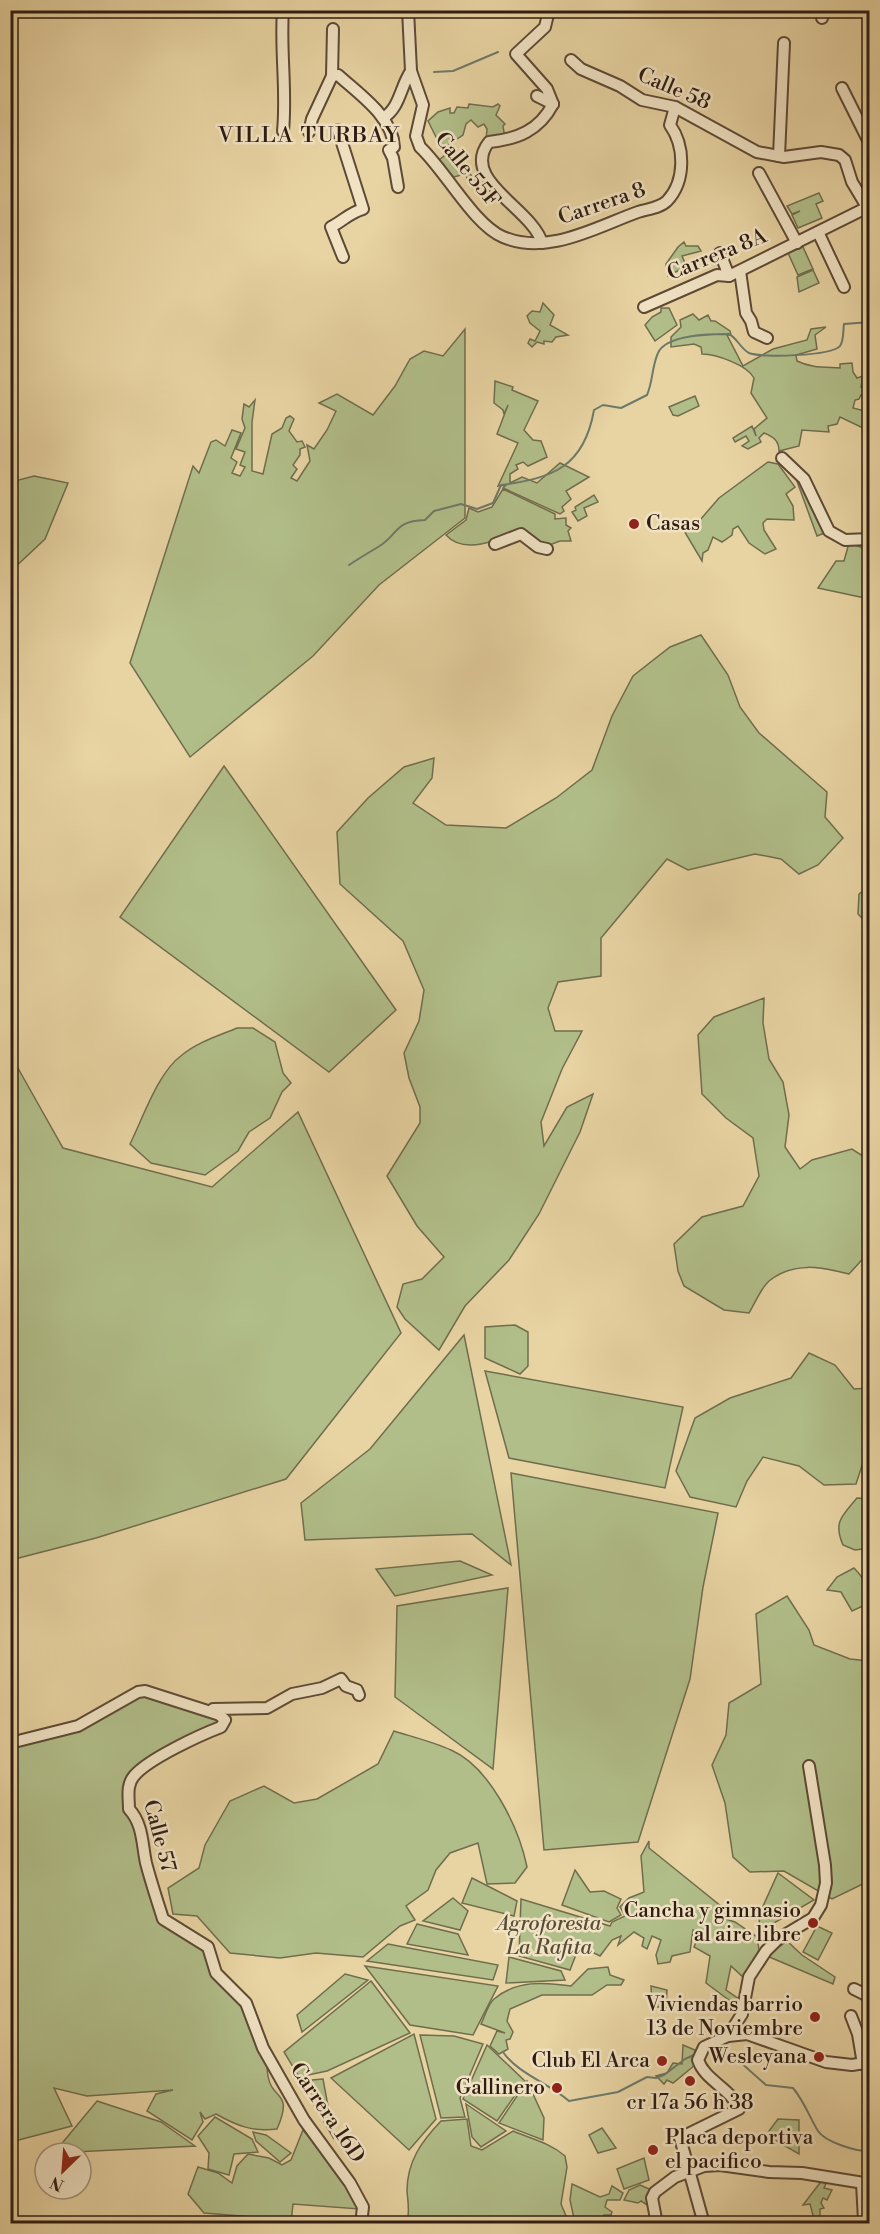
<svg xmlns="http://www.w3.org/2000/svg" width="880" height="2234" viewBox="0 0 880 2234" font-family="'Libre Bodoni',serif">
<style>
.green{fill:#b1be89;stroke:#706d4e;stroke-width:1.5}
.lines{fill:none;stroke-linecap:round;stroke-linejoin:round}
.stream{stroke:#6d7a6a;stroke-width:2}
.minor-casing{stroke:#5d4a36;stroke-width:14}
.minor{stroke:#f0e2c3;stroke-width:10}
.poi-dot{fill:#8f2418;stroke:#f0e2c3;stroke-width:2}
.labels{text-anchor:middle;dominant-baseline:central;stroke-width:5;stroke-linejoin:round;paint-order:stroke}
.street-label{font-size:21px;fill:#2f1c12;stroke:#f0e2c3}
.poi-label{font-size:21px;fill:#2f1c12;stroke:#f0e2c3;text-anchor:end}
.park-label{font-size:21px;font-style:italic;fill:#564d36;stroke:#f0e2c3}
.neighbourhood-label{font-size:22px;letter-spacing:1.5px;fill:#2f1c12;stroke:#f0e2c3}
</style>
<rect width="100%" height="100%" fill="#e8d3a2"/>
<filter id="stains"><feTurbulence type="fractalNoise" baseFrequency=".00333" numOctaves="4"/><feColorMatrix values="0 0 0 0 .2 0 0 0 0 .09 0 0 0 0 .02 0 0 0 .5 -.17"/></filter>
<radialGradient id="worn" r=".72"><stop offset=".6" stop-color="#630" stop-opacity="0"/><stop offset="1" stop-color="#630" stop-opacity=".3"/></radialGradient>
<g class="green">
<path d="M 469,104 L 493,107 L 498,104 L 500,106 L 496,115 L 505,124 L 503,126 L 505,138 L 486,140 L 487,129 L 484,124 L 478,127 L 471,120 L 466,124 L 463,135 L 448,145 L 450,150 L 459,154 L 458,156 L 464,156 L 464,165 L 475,181 L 470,184 L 465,174 L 454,177 L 442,167 L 444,165 L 439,160 L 445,155 L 428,121 L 438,112 L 450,108 L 450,113 L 454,113 L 457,107 L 468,108 Z"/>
<path d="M 819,193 L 823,201 L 816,204 L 822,218 L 798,228 L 792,215 L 800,211 L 792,214 L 787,206 Z"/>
<path d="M 684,242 L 686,246 L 698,246 L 701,251 L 682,256 L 685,263 L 683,268 L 668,276 L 666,264 L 678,247 Z"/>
<path d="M 803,247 L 813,269 L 798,275 L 788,253 Z"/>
<path d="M 813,270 L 819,283 L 799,292 L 797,277 Z"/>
<path d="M 543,303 L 554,315 L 550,325 L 568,335 L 556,337 L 552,342 L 544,341 L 544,344 L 537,342 L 532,347 L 528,343 L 530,339 L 535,341 L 540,331 L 530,323 L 527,316 L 532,311 L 540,312 Z"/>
<path d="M 661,308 L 669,308 L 677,325 L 655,341 L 645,325 L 652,317 L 661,312 Z"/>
<path d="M 693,314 L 699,320 L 708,315 L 711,321 L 715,321 L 730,331 L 731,335 L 727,335 L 743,366 L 773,349 L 807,340 L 811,329 L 826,327 L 815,335 L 817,349 L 796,355 L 797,361 C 811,368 824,367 840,368 L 840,364 L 852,363 L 853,372 L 857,378 L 863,376 L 861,387 L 870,390 L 869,398 L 861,395 L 859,399 L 855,400 L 853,408 L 869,412 L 869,428 L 861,427 L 840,417 L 837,424 L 828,426 L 829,432 L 802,430 L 799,446 L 779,451 C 779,441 774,437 764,433 L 759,438 L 761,442 L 748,449 L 742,446 L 749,441 L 746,436 L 735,442 L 733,438 L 752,426 L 756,436 L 754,429 L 767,418 L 751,393 L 754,378 C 747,365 716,354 702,354 L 701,347 L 694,344 L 671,347 L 671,337 L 681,327 L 680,320 Z"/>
<path d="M 465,329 L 465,518 L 379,585 L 313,656 L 190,757 L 130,663 L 193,466 L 199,473 L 211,442 L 216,440 L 225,446 L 232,430 L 241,433 L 231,458 L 237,462 L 232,473 L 240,476 L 245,467 L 240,465 L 245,452 L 236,449 L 245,428 L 242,419 L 244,404 L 249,407 L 255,400 L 252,422 L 252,471 L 263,474 L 272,434 L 282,428 L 286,418 L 290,416 L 294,419 L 289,431 L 297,442 L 302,441 L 305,447 L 300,449 L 300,455 L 293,465 L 297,469 L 291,478 L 297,481 L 310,461 L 307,445 L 314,449 L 327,430 L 336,411 L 319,403 L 337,394 L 373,415 L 395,386 L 410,359 L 424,351 L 443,356 Z"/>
<path d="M 495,381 L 513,387 L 512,390 L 538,401 L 524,430 L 533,440 L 541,441 L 547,457 L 528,466 L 523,462 L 516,465 L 518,469 L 510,474 L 510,483 L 522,477 L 537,483 L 560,463 L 589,477 L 566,491 L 571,499 L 562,507 L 564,511 L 560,514 L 503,488 L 506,485 L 498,486 L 518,443 L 497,434 L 508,405 L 504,414 L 503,410 L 494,403 Z"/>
<path d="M 695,396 L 699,406 L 678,416 L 673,415 L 669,407 Z"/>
<path d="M 768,462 L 778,464 L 795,487 L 786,494 L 793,506 L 794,520 L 767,519 L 763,523 L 764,530 L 776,549 L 765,554 L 749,543 L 738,526 L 733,529 L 732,535 L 722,542 L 713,537 L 708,550 L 703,553 L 702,561 L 683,529 L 700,520 L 719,498 Z"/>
<path d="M 794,473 L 811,496 L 827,532 L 817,536 Z"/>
<path d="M 34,476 L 68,483 L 45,539 L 11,571 L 11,482 Z"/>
<path d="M 503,489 L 555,514 L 555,519 L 566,518 L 566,525 L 571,528 L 568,531 L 571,541 L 560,541 L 547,546 L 521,529 C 500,539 465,556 446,535 L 466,520 L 469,508 L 478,512 L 492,507 Z"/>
<path d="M 594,495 L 598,502 L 584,508 L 587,516 L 578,521 L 572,512 L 576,510 L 575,507 Z"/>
<path d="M 849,543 L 869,550 L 869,596 L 860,597 L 818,588 L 836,561 L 844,561 Z"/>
<path d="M 701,635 L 728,675 L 740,707 L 759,733 L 827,792 L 825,817 L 843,838 L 818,865 L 799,874 L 781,859 L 755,854 L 688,870 L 667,859 L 601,938 L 601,976 L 558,982 L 548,1008 L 555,1031 L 582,1031 L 562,1069 L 541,1122 L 544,1146 L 567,1107 L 593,1094 L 580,1132 L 539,1214 L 509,1260 L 465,1306 L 439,1350 L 405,1319 L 397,1307 L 403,1284 L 422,1279 L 444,1257 L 417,1226 L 387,1176 L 420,1123 L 420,1107 L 409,1078 L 404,1053 L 419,1021 L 424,990 L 403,941 L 340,884 L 337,832 L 368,798 L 404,767 L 434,758 L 432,778 L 413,803 L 446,825 L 506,828 L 556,798 L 592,770 L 612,716 L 633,676 L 670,647 Z"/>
<path d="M 224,766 L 396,1010 L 329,1072 L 120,917 Z"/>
<path d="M 869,886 L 870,925 L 869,925 L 858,914 L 859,894 Z"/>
<path d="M 764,998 L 763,1023 L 769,1059 L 783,1082 L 789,1115 L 785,1147 L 800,1169 L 812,1160 L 852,1149 L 869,1160 L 870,1251 L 849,1274 C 821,1267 794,1261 769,1281 C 761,1288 755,1303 749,1313 L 724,1310 L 684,1286 L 678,1271 L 674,1244 L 702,1217 L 743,1206 L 759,1176 L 753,1138 L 726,1118 L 702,1094 L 698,1035 L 714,1017 Z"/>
<path d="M 237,1028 L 253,1028 L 275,1042 L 283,1073 L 291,1083 L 282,1092 L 270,1118 L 249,1132 L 238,1151 L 205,1175 L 151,1163 L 130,1144 C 143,1118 158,1072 182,1055 C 198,1042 218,1036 237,1028 Z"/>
<path d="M 10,1054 L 63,1148 L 212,1187 L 298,1112 L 401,1333 L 286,1479 L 96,1538 L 11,1560 Z"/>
<path d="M 515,1325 L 528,1332 L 528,1366 L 520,1374 L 485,1358 L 485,1327 Z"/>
<path d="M 464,1335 L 511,1565 L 472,1534 L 305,1540 L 301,1503 L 370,1449 Z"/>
<path d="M 809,1353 L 835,1365 L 854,1389 L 869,1388 L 869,1444 L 856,1484 L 824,1485 L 799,1466 L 763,1457 L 747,1481 L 736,1507 L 690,1497 L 676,1471 L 695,1418 L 730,1398 L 791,1378 Z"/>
<path d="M 485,1371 L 683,1407 L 665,1488 L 509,1458 Z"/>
<path d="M 511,1473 L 718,1513 L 703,1587 L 690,1679 L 638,1842 L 544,1850 Z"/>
<path d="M 857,1498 L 869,1499 L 870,1548 L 855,1550 L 843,1545 C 833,1522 842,1516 857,1498 Z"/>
<path d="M 460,1561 L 492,1575 L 395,1596 L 376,1569 Z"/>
<path d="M 854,1568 C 865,1579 869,1589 867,1604 L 852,1611 L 841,1592 L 827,1590 L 837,1577 Z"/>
<path d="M 508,1588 L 493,1769 L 395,1697 L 397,1606 Z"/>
<path d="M 787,1596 L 809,1630 L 814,1645 L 850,1659 L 869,1661 L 869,1881 L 832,1899 L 784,1871 L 750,1872 L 733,1857 L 725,1803 L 712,1765 L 726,1735 L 729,1703 L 761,1684 L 756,1614 Z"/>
<path d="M 138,1692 L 225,1720 L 150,1764 L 128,1791 L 163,1918 L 208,1947 L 216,1973 L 246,2003 L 259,2040 L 269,2047 C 268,2056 266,2067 268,2076 C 272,2101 294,2090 277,2129 C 253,2132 237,2126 216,2114 L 205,2119 L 200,2112 L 203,2122 L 192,2140 L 147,2111 L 156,2094 L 173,2090 L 87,2096 L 54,2088 L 72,2126 L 11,2142 L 11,1743 L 78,1726 Z"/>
<path d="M 394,1731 C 413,1737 433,1742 451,1750 C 490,1767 519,1828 527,1867 L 515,1883 L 487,1884 L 478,1843 L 450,1853 L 436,1870 L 428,1890 L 406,1906 L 415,1920 L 400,1926 L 363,1957 L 316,1953 L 280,1958 L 230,1953 L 197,1916 L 173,1914 L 168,1888 L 199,1868 L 205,1845 L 230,1801 L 264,1786 L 294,1803 L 317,1799 L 378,1764 Z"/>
<path d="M 649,1841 L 649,1848 L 727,1911 L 719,1917 L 735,1922 L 757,1937 L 759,1950 L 744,1978 L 731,1966 L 726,1990 L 739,1999 L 741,2009 L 706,1983 L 710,1956 L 694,1947 L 700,1933 L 693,1930 L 690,1952 L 672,1956 L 670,1962 L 658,1964 L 656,1955 L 661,1940 L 652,1936 L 647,1949 L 642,1946 L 644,1938 L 634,1932 L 618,1945 L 621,1936 L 612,1940 L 600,1956 L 590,1951 L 577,1952 L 570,1970 L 519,1956 L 521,1899 L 610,1926 L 612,1922 L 625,1916 L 620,1907 L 629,1898 L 644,1892 L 641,1856 Z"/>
<path d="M 575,1870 L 590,1892 L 604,1891 L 621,1899 L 617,1908 L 621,1915 L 609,1922 L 562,1905 Z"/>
<path d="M 778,1873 L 814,1900 L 760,1931 L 759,1915 Z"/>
<path d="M 472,1878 L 517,1901 L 514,1916 L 462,1903 Z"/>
<path d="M 453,1898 L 468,1911 L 460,1930 L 423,1921 Z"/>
<path d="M 417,1924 L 458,1934 L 468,1955 L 407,1944 Z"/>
<path d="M 817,1926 L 832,1933 L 818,1960 L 803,1952 Z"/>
<path d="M 787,1941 L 802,1955 L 835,1977 L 833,1984 L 767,1956 Z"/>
<path d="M 388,1944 L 498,1965 L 493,1980 L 367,1961 Z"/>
<path d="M 509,1957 L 561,1971 L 565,1980 L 506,1983 Z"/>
<path d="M 365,1966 L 498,1986 L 473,2035 L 410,2025 Z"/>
<path d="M 608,1967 L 610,1975 L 624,1980 L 621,1985 L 607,1985 L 592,1995 L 542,1995 L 510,2009 L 507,2021 L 513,2032 L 510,2039 L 506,2040 L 508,2049 L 499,2054 L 490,2046 L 497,2031 L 505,2033 L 481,2024 C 485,2016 488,2004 494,1999 C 516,1980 545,1982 571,1986 L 588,1969 Z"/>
<path d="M 345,1974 L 368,1980 L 302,2032 L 297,2015 Z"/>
<path d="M 371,1981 L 410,2033 L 327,2071 L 299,2077 L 284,2052 Z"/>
<path d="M 651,1986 L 667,1990 L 666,2008 L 652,2006 Z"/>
<path d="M 414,2034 L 436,2119 L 409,2150 L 331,2078 Z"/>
<path d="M 420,2035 L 454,2036 L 483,2044 L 460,2098 L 465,2117 L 441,2118 Z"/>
<path d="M 487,2045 L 525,2081 L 497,2121 L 463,2099 Z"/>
<path d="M 683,2045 L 695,2050 L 695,2065 L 673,2083 L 667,2080 L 664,2084 L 656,2076 L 667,2073 L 673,2063 L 682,2064 Z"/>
<path d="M 323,2079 L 334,2139 L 300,2081 Z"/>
<path d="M 527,2081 L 544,2118 L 543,2140 L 499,2123 Z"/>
<path d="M 97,2101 L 161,2122 L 195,2146 L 54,2153 Z"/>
<path d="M 466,2104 L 506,2131 L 481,2147 L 472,2137 Z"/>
<path d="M 215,2117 L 252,2139 L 258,2152 L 234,2154 L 229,2175 L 208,2169 L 209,2153 L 198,2136 Z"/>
<path d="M 467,2119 L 471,2146 L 482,2150 L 513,2131 C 532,2139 550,2143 565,2156 L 567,2167 L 561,2204 L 569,2223 L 407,2223 C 410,2212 408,2203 407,2191 C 407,2161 422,2141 441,2121 Z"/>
<path d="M 778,2119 L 799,2120 L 799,2154 L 766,2135 Z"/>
<path d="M 602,2128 L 616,2148 L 598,2153 L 589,2135 Z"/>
<path d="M 303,2130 L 340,2172 L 359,2209 L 293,2204 L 291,2223 L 266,2223 L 266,2218 L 204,2213 L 188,2194 L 198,2167 L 218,2173 L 232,2183 L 237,2166 L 248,2154 L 269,2158 L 282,2165 L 291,2160 Z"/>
<path d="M 253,2132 L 266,2135 L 291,2153 L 280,2162 L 256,2141 Z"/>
<path d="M 644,2158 L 649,2180 L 624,2189 L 617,2169 Z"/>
<path d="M 823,2179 L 827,2181 L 824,2188 L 832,2190 L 827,2200 L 823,2198 L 821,2203 L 824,2208 L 820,2209 L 820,2217 L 814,2219 L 810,2204 L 803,2205 Z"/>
<path d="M 572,2184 L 600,2197 L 609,2194 L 612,2186 L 623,2193 L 620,2200 L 607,2200 L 605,2207 L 612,2212 L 611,2215 L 604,2215 L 602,2223 L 575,2223 L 570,2200 Z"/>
<path d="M 640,2185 L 654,2191 L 652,2208 L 641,2201 L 638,2203 L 624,2200 L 629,2190 Z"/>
</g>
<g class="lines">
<g class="stream">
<path d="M 434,72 L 453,71 L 498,52"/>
<path d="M 349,565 C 358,559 368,553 378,547 C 399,535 393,521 425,520 L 434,511 L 461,504 L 477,509 L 493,503 L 501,485 C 553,478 584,467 594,410 L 603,405 L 621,408 L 647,395 C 653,381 652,366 658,353 C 666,334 712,334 729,334 C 737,338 741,349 749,353 C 760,358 832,356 840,346 C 844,341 843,330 844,324 L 870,322"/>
<path d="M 503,2052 C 517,2073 550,2084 569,2101 L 618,2092 L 647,2077 L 656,2078 L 664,2075 L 685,2059 L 694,2055"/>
<path d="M 739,2061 L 766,2085 L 793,2088 C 804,2101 810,2118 818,2131 C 825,2142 857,2152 870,2151"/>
</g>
<g class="minor-casing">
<g id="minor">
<path d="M 408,10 L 411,71 L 423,105 L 416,136 L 420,147 C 445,170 474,225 503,237 C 548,256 596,227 638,212 C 647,209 660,208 667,201 C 686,181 685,146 670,125 L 675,107"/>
<path d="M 549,10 L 545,27 L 516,54 L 547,89 L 553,104"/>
<path d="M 822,18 L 825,10"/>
<path d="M 571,60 L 581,69 L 620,86 L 642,100 L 675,107 L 757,152 L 784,157 L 821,152 L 839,155 L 845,160 L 852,182 L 867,207"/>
<path d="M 332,76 L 338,75 C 359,94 393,117 394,147 L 389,150 L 393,158 L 398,187"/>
<path d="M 842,88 L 870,144"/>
<path d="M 537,96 L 553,104"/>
<path d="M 383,118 C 400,108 400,87 411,71"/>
<path d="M 338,130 L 363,209 C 349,213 343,221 331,227 L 343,257"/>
<path d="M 283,131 C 287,90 280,51 283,10"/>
<path d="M 309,132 L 312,119 L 332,76 L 333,29"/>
<path d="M 779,156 L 784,43"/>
<path d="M 759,173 L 797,243"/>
<path d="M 818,232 L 844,287"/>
<path d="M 542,243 C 533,209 459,180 489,142 C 517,139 539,131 553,104"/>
<path d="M 720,253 L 729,276"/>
<path d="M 740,271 L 746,313 L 751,321 L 754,332 L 767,338"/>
<path d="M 644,307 L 717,275 L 729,276 L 870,206"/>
<path d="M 782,458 L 804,479 L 829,531 L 845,540 L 870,539"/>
<path d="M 495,544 L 521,534 L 538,547 L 547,549"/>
<path d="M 359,1695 L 357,1690 L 346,1686 L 341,1679 L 322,1688 L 292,1694 L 267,1708 L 213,1709 L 225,1720 L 221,1727 C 200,1735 148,1759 134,1776 C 126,1785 129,1798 129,1809 C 143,1824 142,1844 146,1863 C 151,1882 157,1900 163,1919 L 208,1947 L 216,1973 L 246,2003 L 263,2048 L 304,2120 L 350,2183 L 363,2207 L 361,2224"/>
<path d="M 10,1743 L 78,1726 L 138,1692 L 145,1691 L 220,1715"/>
<path d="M 854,1989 L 870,1997"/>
<path d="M 851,2016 L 858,2034 L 863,2064"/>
<path d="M 728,2036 L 742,2014 L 749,1977 L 766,1951 L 778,1939 L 813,1918 L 821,1905 L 826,1883 L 825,1865 L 809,1766"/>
<path d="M 862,2183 L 864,2221 L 870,2220"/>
<path d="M 657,2224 L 652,2198 L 655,2192 L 675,2177 L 704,2166 L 720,2165 L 769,2172 L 802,2173 L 870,2184"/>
<path d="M 704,2224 L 680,2138 L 739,2109 C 731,2088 705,2081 698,2060 L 704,2047 L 728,2036 L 747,2034 L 826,2062 L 852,2065 L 870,2062"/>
</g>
</g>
<use href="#minor" class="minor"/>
</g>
<g class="poi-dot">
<circle cx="634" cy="524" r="6"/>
<circle cx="813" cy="1923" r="6"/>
<circle cx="815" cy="2017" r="6"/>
<circle cx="819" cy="2057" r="6"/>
<circle cx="662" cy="2061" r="6"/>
<circle cx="690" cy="2081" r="6"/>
<circle cx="557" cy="2088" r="6"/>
<circle cx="653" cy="2150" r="6"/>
</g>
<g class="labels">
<g class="street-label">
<text transform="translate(674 89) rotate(23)">Calle 58</text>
<text transform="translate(467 170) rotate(51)">Calle 55F</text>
<text transform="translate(602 204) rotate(-19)">Carrera 8</text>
<text transform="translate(717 255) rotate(-22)">Carrera 8A</text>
<text transform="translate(159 1836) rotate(75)">Calle 57</text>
<text transform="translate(327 2113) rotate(56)">Carrera 16D</text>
</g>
<g class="poi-label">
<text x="646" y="524" text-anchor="start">Casas</text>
<text x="801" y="1911">Cancha y gimnasio<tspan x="801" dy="24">al aire libre</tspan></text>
<text x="803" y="2005">Viviendas barrio<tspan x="803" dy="24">13 de Noviembre</tspan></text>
<text x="807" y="2057">Wesleyana</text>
<text x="650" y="2061">Club El Arca</text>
<text x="545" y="2088">Gallinero</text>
<text x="690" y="2103" text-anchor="middle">cr 17a 56 h 38</text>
<text x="665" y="2138" text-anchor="start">Placa deportiva<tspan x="665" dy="24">el pacifico</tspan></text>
</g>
<g class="park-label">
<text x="549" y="1924">Agroforesta<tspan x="549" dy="24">La Rafita</tspan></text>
</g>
<g class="neighbourhood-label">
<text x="309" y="135">VILLA TURBAY</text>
</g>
</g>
<rect width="880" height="2234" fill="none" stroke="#e8d3a2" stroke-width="36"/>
<rect x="12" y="12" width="856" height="2210" fill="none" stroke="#2f1c12" stroke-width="3"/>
<rect x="18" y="18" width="844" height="2198" fill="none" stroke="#2f1c12" stroke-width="1.5"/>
<g transform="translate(63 2171) rotate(205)"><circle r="28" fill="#f0e2c3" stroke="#a3937c" stroke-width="1.5"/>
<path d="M0-4.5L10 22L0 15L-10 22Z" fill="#8f2418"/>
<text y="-9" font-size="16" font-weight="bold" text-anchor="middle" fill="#2f1c12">N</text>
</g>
<rect width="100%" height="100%" filter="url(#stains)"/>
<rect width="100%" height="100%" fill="url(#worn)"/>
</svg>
